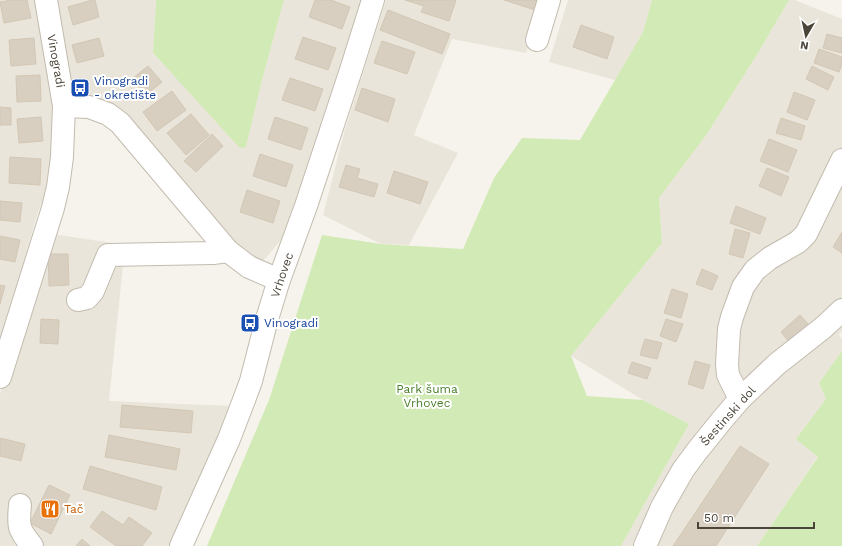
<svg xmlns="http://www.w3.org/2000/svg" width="842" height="546" viewBox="0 0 842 546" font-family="'Work Sans',sans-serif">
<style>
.residential{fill:#eae5da}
.green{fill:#d2eab5}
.building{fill:#d8cfc1;stroke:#d3c7b4}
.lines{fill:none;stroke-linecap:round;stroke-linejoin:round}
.minor-casing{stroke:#c2bbae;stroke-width:24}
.minor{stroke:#fff;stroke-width:22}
.labels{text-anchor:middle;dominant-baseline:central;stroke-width:4;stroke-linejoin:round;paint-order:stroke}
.street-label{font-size:12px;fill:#4b4439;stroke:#fff}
.transit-label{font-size:12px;fill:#164399;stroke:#fff;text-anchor:start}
.park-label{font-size:12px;fill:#4a7f2a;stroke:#fff}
.food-label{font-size:12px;fill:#c56008;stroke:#fff;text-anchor:start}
</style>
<rect width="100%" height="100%" fill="#f6f3ec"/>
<g class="residential">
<path d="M 0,0 L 156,0 L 153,54 L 246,147 L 262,80 L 284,0 L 363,0 L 293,218 L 283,238 L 263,261 L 230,245 L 178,186 L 108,101 L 76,100 L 45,193 L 36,218 L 0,348 Z"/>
<path d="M 386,0 L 543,0 L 526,53 L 452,39 L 414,135 L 458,153 L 409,245 L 381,244 L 323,215 L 344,133 Z"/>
<path d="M 568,0 L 652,0 L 643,32 L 615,80 L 549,62 Z"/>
<path d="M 789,0 L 795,0 L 842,19 L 842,331 L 839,335 L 842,339 L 842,351 L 819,383 L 826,399 L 796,439 L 818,456 L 757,546 L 621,546 L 689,424 L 643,400 L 571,356 L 662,243 L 659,198 L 707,134 L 758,53 Z"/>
<path d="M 53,234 L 125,245 L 109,401 L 233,406 L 171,546 L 0,546 L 0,394 L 39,277 Z"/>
</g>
<g class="green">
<path d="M 156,0 L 284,0 L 262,80 L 246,147 L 240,148 L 153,53 Z"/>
<path d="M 652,0 L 789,0 L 758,53 L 707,134 L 659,198 L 662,243 L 571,356 L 587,396 L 643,400 L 689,424 L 621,546 L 207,546 L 269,400 L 322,235 L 381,244 L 463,249 L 494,178 L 522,138 L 580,140 L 643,32 Z"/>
<path d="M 842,351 L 842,546 L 757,546 L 818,457 L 796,439 L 826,399 L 819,383 Z"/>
</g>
<g class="building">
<path d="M 12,0 L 27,0 L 31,18 L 4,23 L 0,2 Z"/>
<path d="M 92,0 L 95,0 L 99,17 L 73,25 L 68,7 Z"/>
<path d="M 315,0 L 331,0 L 350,7 L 342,29 L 309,17 Z"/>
<path d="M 405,0 L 456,0 L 449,21 L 421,12 L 424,6 Z"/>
<path d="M 504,0 L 538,0 L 535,10 Z"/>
<path d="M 388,10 L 450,34 L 442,54 L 380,30 Z"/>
<path d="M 581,25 L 614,37 L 607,59 L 573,47 Z"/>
<path d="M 827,34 L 842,38 L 842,53 L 823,48 Z"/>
<path d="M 303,37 L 336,48 L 328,70 L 295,59 Z"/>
<path d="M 34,38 L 36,64 L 11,66 L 9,40 Z"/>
<path d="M 99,38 L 104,56 L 77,63 L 72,45 Z"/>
<path d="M 382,41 L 415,52 L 407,74 L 374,63 Z"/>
<path d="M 819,49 L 842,57 L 842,64 L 839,72 L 814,63 Z"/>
<path d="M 148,66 L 162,82 L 146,95 L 132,79 Z"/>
<path d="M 812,66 L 834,77 L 828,90 L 806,79 Z"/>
<path d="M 40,75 L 41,101 L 17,102 L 16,76 Z"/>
<path d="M 290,78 L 323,89 L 315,111 L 282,100 Z"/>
<path d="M 362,88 L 395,99 L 388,122 L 355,110 Z"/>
<path d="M 172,91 L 186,110 L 157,131 L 143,112 Z"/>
<path d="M 794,92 L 815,100 L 807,120 L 787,112 Z"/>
<path d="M 0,107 L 11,108 L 11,125 L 0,125 Z"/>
<path d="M 191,114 L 209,135 L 186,155 L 167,133 Z"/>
<path d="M 41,117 L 43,141 L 19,143 L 17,119 Z"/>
<path d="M 275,117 L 308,128 L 301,150 L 268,139 Z"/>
<path d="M 781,118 L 805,126 L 801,140 L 776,133 Z"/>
<path d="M 212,134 L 223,146 L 196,172 L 184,161 Z"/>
<path d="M 769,139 L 797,150 L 788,172 L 760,161 Z"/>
<path d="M 260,154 L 293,165 L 286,187 L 253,176 Z"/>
<path d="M 10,157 L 41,159 L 40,185 L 9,183 Z"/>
<path d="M 346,165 L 360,169 L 357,178 L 378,184 L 374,197 L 339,187 Z"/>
<path d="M 767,168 L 789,177 L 781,196 L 759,186 Z"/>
<path d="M 394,171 L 428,182 L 420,204 L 387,193 Z"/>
<path d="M 247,190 L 280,201 L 273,223 L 240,212 Z"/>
<path d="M 0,201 L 22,203 L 20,222 L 0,220 Z"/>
<path d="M 736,206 L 766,218 L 760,234 L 730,223 Z"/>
<path d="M 735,229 L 750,233 L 743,258 L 729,254 Z"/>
<path d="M 842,232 L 842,253 L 833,247 Z"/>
<path d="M 0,236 L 20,240 L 15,262 L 0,259 Z"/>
<path d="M 48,254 L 68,254 L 69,285 L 49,286 Z"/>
<path d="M 702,269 L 718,276 L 712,290 L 696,284 Z"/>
<path d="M 0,285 L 5,286 L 0,304 Z"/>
<path d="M 672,289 L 688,294 L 681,318 L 664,313 Z"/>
<path d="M 800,315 L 810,326 L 790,343 L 781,332 Z"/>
<path d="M 41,319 L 59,320 L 58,344 L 40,343 Z"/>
<path d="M 666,319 L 683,324 L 676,342 L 660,336 Z"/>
<path d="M 645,339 L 662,343 L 657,359 L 640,355 Z"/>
<path d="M 695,361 L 710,365 L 703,389 L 688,384 Z"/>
<path d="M 632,362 L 651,368 L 647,379 L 628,373 Z"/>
<path d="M 122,405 L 193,411 L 191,433 L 120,427 Z"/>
<path d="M 109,435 L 180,449 L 176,470 L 105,457 Z"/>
<path d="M 0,438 L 25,444 L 21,461 L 0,456 Z"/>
<path d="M 740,446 L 769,464 L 716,546 L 673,546 Z"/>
<path d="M 90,466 L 162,487 L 156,510 L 83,489 Z"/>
<path d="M 49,485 L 70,495 L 51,534 L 30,523 Z"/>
<path d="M 102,511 L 123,525 L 129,517 L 152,533 L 142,546 L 116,546 L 90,527 Z"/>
<path d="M 82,539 L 90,546 L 76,546 Z"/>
</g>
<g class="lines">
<g class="minor-casing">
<g id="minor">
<path d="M 537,40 L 549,0"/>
<path d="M 64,106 L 89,107 L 108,114 L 120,123 L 228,251 L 249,267 L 279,280"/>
<path d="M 78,300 L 87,298 L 93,291 L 108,255 L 213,253 L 228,251"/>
<path d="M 0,377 L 53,208 L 58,187 L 62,157 L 64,106 L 46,0"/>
<path d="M 740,399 L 728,375 L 727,364 L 729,329 L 732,317 L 743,287 L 755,270 L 770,258 L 798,242 L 806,234 L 842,160"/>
<path d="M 20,505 C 18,526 18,529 32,546"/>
<path d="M 181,546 L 229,439 L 244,400 L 251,381 L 267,319 L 279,280 L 306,206 L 351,70 L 373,0"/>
<path d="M 645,546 L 662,507 L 683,470 L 697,451 L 722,420 L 740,399 L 777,364 L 824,327 L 842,310"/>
</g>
</g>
<use href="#minor" class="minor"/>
</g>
<defs>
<g id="bus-square" transform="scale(1)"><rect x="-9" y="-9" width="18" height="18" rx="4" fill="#1a4fb4" stroke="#fff"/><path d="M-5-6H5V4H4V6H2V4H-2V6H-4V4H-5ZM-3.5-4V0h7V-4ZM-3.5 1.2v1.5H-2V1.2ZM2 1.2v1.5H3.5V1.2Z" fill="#fff"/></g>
<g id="restaurant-square" transform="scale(1)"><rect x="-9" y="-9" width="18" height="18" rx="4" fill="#e8710a" stroke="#fff"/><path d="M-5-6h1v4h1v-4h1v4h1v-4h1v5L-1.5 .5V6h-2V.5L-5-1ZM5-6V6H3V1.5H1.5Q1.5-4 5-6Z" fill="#fff"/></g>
</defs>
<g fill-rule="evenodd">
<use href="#bus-square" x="80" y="88"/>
<use href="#bus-square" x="250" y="323"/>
<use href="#restaurant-square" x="50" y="509"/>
</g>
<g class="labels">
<g class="street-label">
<text transform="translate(56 61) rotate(80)">Vinogradi</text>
<text transform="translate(282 275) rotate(-71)">Vrhovec</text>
<text transform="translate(728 416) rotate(-48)">Šestinski dol</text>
</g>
<g class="transit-label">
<text x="94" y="81">Vinogradi<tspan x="94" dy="14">- okretište</tspan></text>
<text x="264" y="323">Vinogradi</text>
</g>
<g class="park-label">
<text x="427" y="389">Park šuma<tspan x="427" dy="14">Vrhovec</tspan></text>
</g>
<g class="food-label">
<text x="64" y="509">Tač</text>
</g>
</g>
<g transform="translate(806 36) rotate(189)" stroke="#ffffff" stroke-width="3" paint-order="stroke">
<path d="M0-3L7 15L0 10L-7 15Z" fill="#4b4439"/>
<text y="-6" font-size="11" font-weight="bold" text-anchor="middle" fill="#4b4439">N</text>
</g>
<path d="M698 522v6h116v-6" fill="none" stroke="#4b4439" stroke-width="2"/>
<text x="704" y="522" font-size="12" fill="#4b4439" stroke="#ffffff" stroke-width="3" paint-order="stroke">50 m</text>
</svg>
